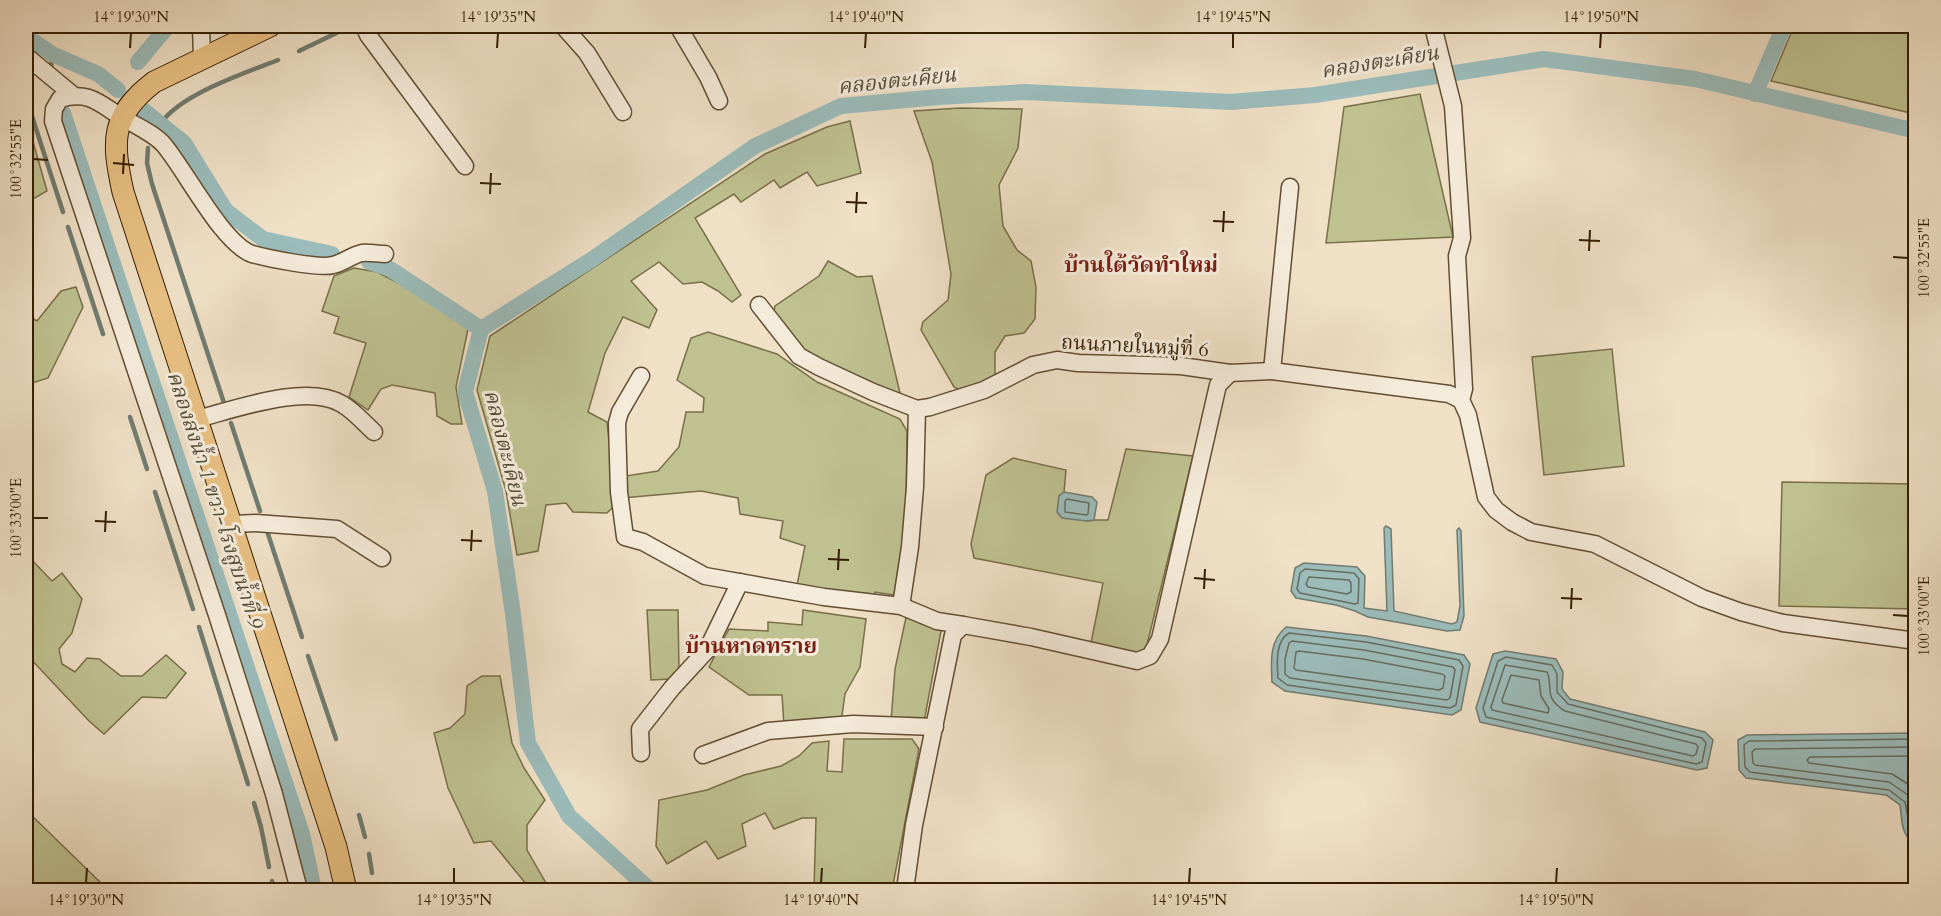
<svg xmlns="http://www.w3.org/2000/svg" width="1941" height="916" viewBox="0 0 1941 916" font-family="Cardo,'Noto Serif Thai',serif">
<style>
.green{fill:#bfc191;stroke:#796f48;stroke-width:1.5}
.water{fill:#9bbcbb;stroke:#717c70;stroke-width:1.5}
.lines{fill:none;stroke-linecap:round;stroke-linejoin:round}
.shore{stroke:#676c5e;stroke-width:1.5}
.stream{stroke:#717c70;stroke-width:4.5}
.canal{stroke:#9bbcbb;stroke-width:16}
.minor-casing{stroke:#624e32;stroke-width:19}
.major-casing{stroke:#331d00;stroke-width:23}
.minor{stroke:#f5ebda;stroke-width:16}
.major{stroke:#e8c083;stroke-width:21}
.ticks{fill:none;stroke:#331d00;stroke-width:2}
.labels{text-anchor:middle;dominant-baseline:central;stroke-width:6;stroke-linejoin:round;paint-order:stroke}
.street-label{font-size:20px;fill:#331d00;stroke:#f5ebda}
.water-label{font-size:21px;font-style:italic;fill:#524d38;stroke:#f5ebda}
.quarter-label{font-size:22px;font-weight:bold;fill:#7a1f14;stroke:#f5ebda}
.neatline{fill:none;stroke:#331d00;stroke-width:2}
.ticks-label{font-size:15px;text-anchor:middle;fill:#331d00}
</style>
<rect width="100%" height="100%" fill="#efe0c6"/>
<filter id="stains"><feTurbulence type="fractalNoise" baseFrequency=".00333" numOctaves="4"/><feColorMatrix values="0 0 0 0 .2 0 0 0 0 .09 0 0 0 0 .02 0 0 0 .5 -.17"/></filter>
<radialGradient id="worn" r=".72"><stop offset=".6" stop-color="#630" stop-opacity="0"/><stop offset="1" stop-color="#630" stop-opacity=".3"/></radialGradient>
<g class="green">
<path d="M 1794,26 L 1915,26 L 1915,114 L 1771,81 Z"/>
<path d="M 1420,94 L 1453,237 L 1326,243 L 1344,107 Z"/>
<path d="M 960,108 L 1022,109 L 1018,148 L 999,185 L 1003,226 L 1017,250 L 1031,261 L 1036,287 L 1035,319 L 1024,333 L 1005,336 L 995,352 L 995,375 L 982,387 L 965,393 L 954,387 L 921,330 L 923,322 L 948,300 L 951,274 L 932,162 L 914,111 Z"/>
<path d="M 26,117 L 47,191 L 26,203 Z"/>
<path d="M 850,121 L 861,173 L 817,186 L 807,172 L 780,188 L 774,180 L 741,202 L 734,194 L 695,218 L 741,295 L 732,302 L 718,291 L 702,282 L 683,284 L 659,262 L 631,281 L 657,310 L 649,328 L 623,317 L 605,353 L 588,412 L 607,422 L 613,478 L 658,471 L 679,447 L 686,412 L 703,412 L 704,398 L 677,380 L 691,338 L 708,332 L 777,354 L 817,382 L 900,419 L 907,431 L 906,521 L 894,595 L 875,592 L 873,605 L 796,590 L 805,546 L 780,538 L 783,521 L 740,514 L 738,498 L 701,491 L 622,498 L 607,513 L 573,512 L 566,503 L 546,505 L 538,551 L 517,555 L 506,491 L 477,390 L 490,336 L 765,154 L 827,127 Z"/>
<path d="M 828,261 L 857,277 L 872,276 L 901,397 L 799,349 L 773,315 L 775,306 L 819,276 Z"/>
<path d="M 354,268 L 377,272 L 406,287 L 468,329 L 456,387 L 462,424 L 451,424 L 437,416 L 435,393 L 392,385 L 381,389 L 368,410 L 349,397 L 366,343 L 334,333 L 339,317 L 322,311 L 334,276 Z"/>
<path d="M 76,287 L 83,307 L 48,378 L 26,385 L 26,314 L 37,321 L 61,291 Z"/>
<path d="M 1612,349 L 1624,466 L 1544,475 L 1532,357 Z"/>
<path d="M 1126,449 L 1193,456 L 1146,649 L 1131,657 L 1090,648 L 1103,583 L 974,558 L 971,544 L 986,475 L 1013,458 L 1066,470 L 1064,492 L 1059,496 L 1087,521 L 1094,520 L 1108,520 Z"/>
<path d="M 1782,482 L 1915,484 L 1915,609 L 1779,606 Z"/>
<path d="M 26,554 L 52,581 L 62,573 L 82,599 L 72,633 L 59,649 L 62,664 L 75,672 L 87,658 L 99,659 L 121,676 L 142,676 L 166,655 L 186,673 L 166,698 L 142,697 L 104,734 L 89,721 L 26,654 Z"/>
<path d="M 908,608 L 944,615 L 924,722 L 891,722 L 895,669 Z"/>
<path d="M 647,610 L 678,610 L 679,672 L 672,679 L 651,680 Z"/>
<path d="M 803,610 L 866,619 L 860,667 L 845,694 L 841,723 L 784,726 L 782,695 L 749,695 L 709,667 L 729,629 L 768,631 L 768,622 L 802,625 Z"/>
<path d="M 482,676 L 500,676 L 512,743 L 524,768 L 545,800 L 527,825 L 527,850 L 550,890 L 531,890 L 491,841 L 474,843 L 448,788 L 434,733 L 450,728 L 465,714 L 467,686 Z"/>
<path d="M 844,739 L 912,739 L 919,749 L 892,890 L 814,890 L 816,818 L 802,818 L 774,829 L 765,813 L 742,824 L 746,846 L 718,859 L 706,841 L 667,864 L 656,846 L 659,800 L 707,790 L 744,775 L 781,766 L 799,756 L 812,743 L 829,741 L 827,771 L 842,772 Z"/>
<path d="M 26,810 L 100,882 L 94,890 L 26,890 Z"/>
</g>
<g class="water">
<path d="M 1064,492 L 1092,497 L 1097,502 L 1094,520 L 1087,521 L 1062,518 L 1057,512 L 1059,496 Z"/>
<path d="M 1386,526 L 1391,529 L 1394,611 L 1452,624 L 1457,622 L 1460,606 L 1457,530 L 1459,528 L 1461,531 L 1464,616 L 1460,630 L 1447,631 L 1368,617 L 1355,611 L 1336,605 L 1296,598 L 1291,591 L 1295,568 L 1304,563 L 1357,567 L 1365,576 L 1364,608 L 1387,611 L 1384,528 Z"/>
<path d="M 1286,627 L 1366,636 L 1464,655 L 1470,664 L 1461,710 L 1452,715 L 1285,691 L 1272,682 C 1271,662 1269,641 1286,627 Z"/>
<path d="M 1505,651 L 1556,659 L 1563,672 L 1562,689 L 1570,699 L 1705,732 L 1713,740 L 1707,768 L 1697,770 L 1480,722 L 1476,708 L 1493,654 Z"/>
<path d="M 1915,733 L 1915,843 C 1901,837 1902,819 1900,805 L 1886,795 L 1746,778 L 1739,770 L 1738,740 L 1747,735 Z"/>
</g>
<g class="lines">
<g class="shore">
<path d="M 1067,499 L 1089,503 L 1088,514 L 1086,515 L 1065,512 L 1065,501 Z"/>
<path d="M 1305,569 L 1354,573 L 1359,579 L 1358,603 L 1355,604 L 1300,593 L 1297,589 L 1300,573 Z"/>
<path d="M 1309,577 L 1349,580 L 1351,583 L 1351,592 L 1347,594 L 1308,587 L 1306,584 Z"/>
<path d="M 1289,633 L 1366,642 L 1459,660 L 1463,666 L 1456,705 L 1450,708 L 1287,685 L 1278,678 C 1277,664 1275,641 1289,633 Z"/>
<path d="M 1292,641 L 1364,650 L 1453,667 L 1455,670 L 1450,698 L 1447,700 L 1290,678 L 1285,674 L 1285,659 L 1289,643 Z"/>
<path d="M 1299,651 L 1363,659 L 1442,674 L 1445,676 L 1443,688 L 1439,690 L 1296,670 L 1294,668 L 1296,652 Z"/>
<path d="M 1506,657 L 1552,665 L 1557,674 L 1557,692 L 1568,704 L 1702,738 L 1706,743 L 1702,762 L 1696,764 L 1486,717 L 1483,708 L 1498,661 Z"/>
<path d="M 1505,665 L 1547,672 C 1554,687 1542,697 1565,711 L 1696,744 L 1698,747 L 1696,754 L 1693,756 L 1492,710 L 1491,707 Z"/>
<path d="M 1511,675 L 1539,680 L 1541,696 L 1549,709 L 1548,713 L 1503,703 L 1502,700 Z"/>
<path d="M 1916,739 L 1749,741 L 1744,745 L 1745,767 L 1750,772 L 1889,790 L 1905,802 L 1911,832 L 1916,837"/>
<path d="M 1916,747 L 1755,749 L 1752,752 L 1753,763 L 1755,765 L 1889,782 L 1911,797 L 1916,816"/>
<path d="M 1916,756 L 1810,757 L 1807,760 L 1809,763 L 1892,774 L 1916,789"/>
</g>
<g class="stream">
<path d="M 299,51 L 349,27"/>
<path d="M 51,71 L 52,54"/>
<path d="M 29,107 L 63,212"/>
<path d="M 157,130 C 171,97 245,73 278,60"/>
<path d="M 148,148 L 147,163 L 152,184 L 225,406"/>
<path d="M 68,227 L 103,334"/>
<path d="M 130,417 L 147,469"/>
<path d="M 231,423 L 260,511"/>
<path d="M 155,492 L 193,609"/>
<path d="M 267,531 L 302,637"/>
<path d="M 199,627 L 248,784"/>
<path d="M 308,656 L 336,739"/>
<path d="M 254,803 L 261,827 L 269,867"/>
<path d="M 359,815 L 365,837"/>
<path d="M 369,854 L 372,873"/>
<path d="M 272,881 L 274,890"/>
</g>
<g class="canal">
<path d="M 26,36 L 52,54 L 98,74 L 118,90"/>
<path d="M 138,62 L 168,26"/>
<path d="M 1755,94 L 1784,26"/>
<path d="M 143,110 L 184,143 L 226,211 L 263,239 L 332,254"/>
<path d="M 63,113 L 302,834 L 314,890"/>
<path d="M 369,262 L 390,269 L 481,329"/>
<path d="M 650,890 L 569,816 L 528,743 L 513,614 L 495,491 L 465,392 L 481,329 L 591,260 L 755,146 L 841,106 L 939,97 L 1025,92 L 1231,102 L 1315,95 L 1544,59 L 1695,79 L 1916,131"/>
</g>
<g class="minor-casing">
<g id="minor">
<path d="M 201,26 L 202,58"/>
<path d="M 364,26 L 368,35 L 465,166"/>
<path d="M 563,26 L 587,53 L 623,112"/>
<path d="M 678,26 L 708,77 L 719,101"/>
<path d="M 1433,26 L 1453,106 L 1462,238 L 1457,256 L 1464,389 L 1461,400"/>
<path d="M 26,56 L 73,95"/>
<path d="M 759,305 L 799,356 L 819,367 L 873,392 L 917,409 L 930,407 L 984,390 L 1033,365 L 1057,360 L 1078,363 L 1181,366 L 1230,373 L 1272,371 L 1449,394 L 1461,400 L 1468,415 L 1486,497 L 1496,510 L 1512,522 L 1531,532 L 1595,544 L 1702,598 L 1741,612 L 1783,623 L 1916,641"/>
<path d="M 1272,371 L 1290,187"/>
<path d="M 641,376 L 620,412 L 617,423 L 619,492 L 625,537 L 643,542 L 705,576 L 824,597 L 901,606 L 937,621 L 963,625"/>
<path d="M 197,419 C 236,409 306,383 342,404 C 354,411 364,423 374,432"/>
<path d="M 232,524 L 256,523 L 337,529 L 382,558"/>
<path d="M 901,606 L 910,547 L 915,487 L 917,409"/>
<path d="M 641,753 L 640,729 L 672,688 L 707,650 L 740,582"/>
<path d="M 703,755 L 768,731 L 853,724 L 935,727"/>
<path d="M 299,890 L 274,794 L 217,615 L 53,121 L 54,109 L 60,99 C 86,91 97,101 118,115 C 132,124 154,133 164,145 C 186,171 222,243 252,254 C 267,258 319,269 333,265 C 343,263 352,255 362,253 C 369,252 378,254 385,254"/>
<path d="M 905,890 L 914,825 L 953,635 L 963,625 L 1031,637 L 1137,661 L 1150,656 L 1160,639 L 1218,385 L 1230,373"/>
</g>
</g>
<g class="major-casing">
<path id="major" d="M 270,26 L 154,82 C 110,116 112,141 123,192 L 336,847 L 346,890"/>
</g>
<use href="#minor" class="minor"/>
<use href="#major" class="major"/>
</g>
<path class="ticks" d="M 130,48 L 131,33M 497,48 L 498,33M 865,48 L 866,33M 1233,48 L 1233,33M 1600,48 L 1601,33M 33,159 L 48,160M 113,163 L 134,165M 123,174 L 124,154M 480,183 L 501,184M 490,194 L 491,173M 846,202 L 867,203M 856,213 L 857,192M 1213,221 L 1234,222M 1223,232 L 1224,211M 1579,240 L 1600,241M 1589,251 L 1590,230M 1893,257 L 1908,258M 33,518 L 48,518M 95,521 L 116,522M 105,532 L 106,511M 461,540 L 482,541M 471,551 L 472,530M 828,559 L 849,560M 838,570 L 839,549M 1194,578 L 1215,580M 1204,589 L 1205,569M 1561,598 L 1582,599M 1571,609 L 1572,588M 1893,615 L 1908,616M 86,883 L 87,868M 454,883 L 454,868M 821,883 L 822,868M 1189,883 L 1190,868M 1556,883 L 1557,868"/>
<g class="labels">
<g class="street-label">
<text transform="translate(1135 346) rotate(3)">ถนนภายในหมู่ที่ 6</text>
</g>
<g class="water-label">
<text transform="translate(1380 62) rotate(-9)">คลองตะเคียน</text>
<text transform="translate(897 81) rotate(-6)">คลองตะเคียน</text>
<text transform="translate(505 448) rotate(76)">คลองตะเคียน</text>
<text transform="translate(215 500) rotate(72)">คลองส่งน้ำ 1 ขวา-โรงสูบน้ำที่ 9</text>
</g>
<g class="quarter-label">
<text x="1141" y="265">บ้านใต้วัดทำใหม่</text>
<text x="751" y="646">บ้านหาดทราย</text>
</g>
</g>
<rect width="1941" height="916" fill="none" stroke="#efe0c6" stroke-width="66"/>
<rect x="33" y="33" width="1875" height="850" class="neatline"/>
<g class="ticks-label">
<text x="131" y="22">14°19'30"N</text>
<text x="498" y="22">14°19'35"N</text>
<text x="866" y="22">14°19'40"N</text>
<text x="1233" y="22">14°19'45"N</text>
<text x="1601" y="22">14°19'50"N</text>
<text transform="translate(16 159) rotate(-90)" y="5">100°32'55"E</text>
<text transform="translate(1924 258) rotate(-90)" y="5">100°32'55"E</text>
<text transform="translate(16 518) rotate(-90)" y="5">100°33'00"E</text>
<text transform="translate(1924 616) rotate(-90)" y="5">100°33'00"E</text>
<text x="86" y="905">14°19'30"N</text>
<text x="454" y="905">14°19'35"N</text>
<text x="821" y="905">14°19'40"N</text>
<text x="1189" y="905">14°19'45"N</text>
<text x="1556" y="905">14°19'50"N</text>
</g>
<rect width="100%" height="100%" filter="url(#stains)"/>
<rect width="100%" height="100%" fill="url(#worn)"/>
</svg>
